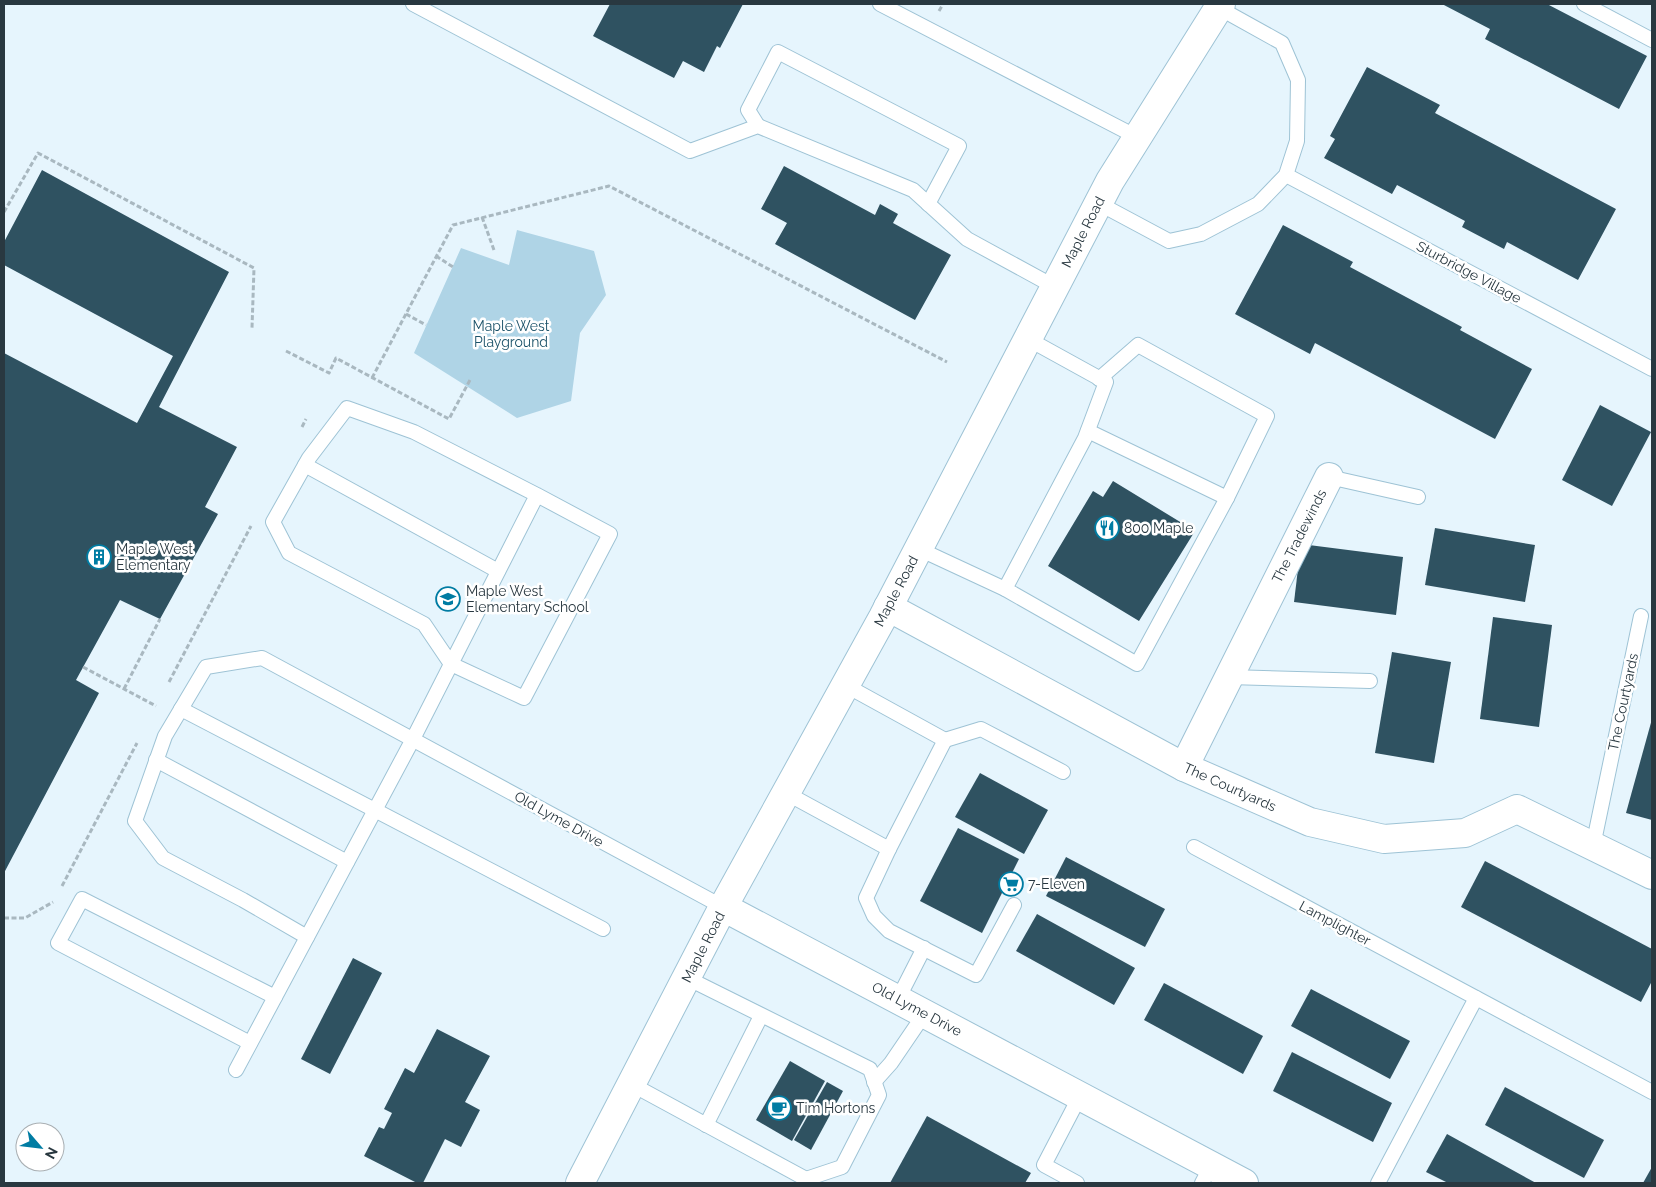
<svg xmlns="http://www.w3.org/2000/svg" width="1656" height="1187" viewBox="0 0 1656 1187" font-family="Raleway,sans-serif">
<style>
.green{fill:#afd4e6}
.building{fill:#2f5261}
.lines{fill:none;stroke-linecap:round;stroke-linejoin:round}
.service-casing{stroke:#9ec3d5;stroke-width:16}
.minor-casing{stroke:#9ec3d5;stroke-width:30}
.secondary-casing{stroke:#9ec3d5;stroke-width:30}
.path{stroke:#a9b8c0;stroke-width:3;stroke-dasharray:5 2.5;stroke-linecap:butt}
.service{stroke:#fff;stroke-width:14}
.minor{stroke:#fff;stroke-width:28}
.secondary{stroke:#fff;stroke-width:28}
.labels{text-anchor:middle;dominant-baseline:central;stroke-width:5;stroke-linejoin:round;paint-order:stroke}
.street-label{font-size:14px;fill:#293840;stroke:#fff}
.park-label{font-size:14px;fill:#1a5168;stroke:#fff}
.poi-label{font-size:14px;fill:#293840;stroke:#fff;text-anchor:start}
</style>
<rect width="100%" height="100%" fill="#e6f5fd"/>
<path class="green" d="M 517,230 L 594,251 L 606,295 L 580,333 L 571,401 L 517,418 L 414,353 L 461,248 L 509,265 Z"/>
<g class="building">
<path d="M 610,4 L 743,4 L 720,48 L 717,46 L 704,72 L 683,61 L 674,78 L 593,36 Z"/>
<path d="M 1442,4 L 1547,4 L 1647,56 L 1619,109 L 1485,39 L 1490,29 Z"/>
<path d="M 1367,67 L 1440,105 L 1435,113 L 1616,209 L 1578,280 L 1507,242 L 1504,249 L 1462,227 L 1465,221 L 1397,185 L 1392,194 L 1324,158 L 1335,139 L 1330,136 Z"/>
<path d="M 784,166 L 875,215 L 880,204 L 898,214 L 893,223 L 951,255 L 915,320 L 775,244 L 787,223 L 761,209 Z"/>
<path d="M 42,170 L 229,272 L 159,407 L 237,447 L 205,507 L 218,514 L 160,619 L 120,600 L 76,680 L 99,693 L 4,873 L 4,353 L 137,423 L 173,356 L 4,265 L 4,242 Z"/>
<path d="M 1283,225 L 1353,262 L 1350,267 L 1462,327 L 1460,330 L 1532,369 L 1495,439 L 1315,343 L 1310,354 L 1235,314 Z"/>
<path d="M 1600,405 L 1651,432 L 1612,506 L 1562,480 Z"/>
<path d="M 1113,481 L 1195,531 L 1139,621 L 1048,566 L 1093,491 L 1103,497 Z"/>
<path d="M 1435,528 L 1535,545 L 1525,602 L 1425,585 Z"/>
<path d="M 1301,544 L 1403,557 L 1396,615 L 1294,602 Z"/>
<path d="M 1493,617 L 1552,625 L 1539,727 L 1480,719 Z"/>
<path d="M 1392,652 L 1451,662 L 1434,763 L 1375,753 Z"/>
<path d="M 1652,719 L 1652,820 L 1626,813 Z"/>
<path d="M 980,773 L 1048,810 L 1024,854 L 955,817 Z"/>
<path d="M 958,828 L 1019,859 L 982,933 L 920,901 Z"/>
<path d="M 1066,857 L 1165,909 L 1145,947 L 1046,896 Z"/>
<path d="M 1485,861 L 1652,949 L 1652,981 L 1641,1002 L 1461,907 Z"/>
<path d="M 1037,914 L 1135,968 L 1114,1005 L 1016,951 Z"/>
<path d="M 353,958 L 382,973 L 330,1074 L 301,1059 Z"/>
<path d="M 1164,983 L 1263,1036 L 1243,1074 L 1144,1020 Z"/>
<path d="M 1311,989 L 1410,1041 L 1390,1079 L 1291,1026 Z"/>
<path d="M 437,1029 L 490,1056 L 465,1102 L 480,1110 L 461,1147 L 445,1139 L 423,1183 L 417,1183 L 364,1156 L 379,1127 L 384,1129 L 392,1113 L 384,1109 L 405,1068 L 414,1073 Z"/>
<path d="M 1292,1052 L 1392,1103 L 1373,1142 L 1273,1091 Z"/>
<path d="M 790,1061 L 825,1081 L 792,1141 L 756,1120 Z"/>
<path d="M 827,1082 L 843,1091 L 811,1150 L 794,1140 Z"/>
<path d="M 1505,1087 L 1604,1140 L 1584,1178 L 1485,1125 Z"/>
<path d="M 927,1116 L 1031,1173 L 1025,1183 L 890,1183 Z"/>
<path d="M 1447,1134 L 1536,1183 L 1448,1183 L 1426,1172 Z"/>
<path d="M 1652,1167 L 1652,1183 L 1643,1183 Z"/>
</g>
<g class="lines">
<g class="service-casing">
<g id="service">
<path d="M 413,4 L 690,151 L 758,126 L 913,190 L 967,239 L 1055,287"/>
<path d="M 880,4 L 1137,137"/>
<path d="M 1584,4 L 1652,40"/>
<path d="M 758,126 L 748,110 L 778,52 L 959,146 L 928,204"/>
<path d="M 1286,175 L 1652,369"/>
<path d="M 1098,203 L 1169,241 L 1201,234 L 1258,204 L 1286,175 L 1297,141 L 1298,80 L 1282,43 L 1219,8"/>
<path d="M 1088,431 L 1227,498 L 1267,416 L 1138,345 L 1099,379"/>
<path d="M 305,465 L 498,571"/>
<path d="M 1329,477 L 1418,497"/>
<path d="M 919,549 L 1005,589 L 1085,438 L 1106,382 L 1028,339"/>
<path d="M 1005,589 L 1137,664 L 1227,498"/>
<path d="M 1229,677 L 1370,681"/>
<path d="M 845,685 L 945,740 L 889,849"/>
<path d="M 181,709 L 603,929"/>
<path d="M 945,740 L 981,729 L 1063,772"/>
<path d="M 156,760 L 347,862"/>
<path d="M 786,793 L 889,849 L 866,898 L 874,916 L 889,931 L 976,975 L 1014,905"/>
<path d="M 1593,846 L 1641,616"/>
<path d="M 1194,847 L 1652,1092"/>
<path d="M 307,937 L 243,900 L 163,858 L 135,821 L 165,736 L 206,667 L 262,658 L 723,907"/>
<path d="M 898,999 L 924,948"/>
<path d="M 250,1043 L 58,943 L 82,899 L 275,997"/>
<path d="M 236,1070 L 413,739 L 537,495 L 610,534 L 524,698 L 451,664 L 424,624 L 289,553 L 273,522 L 309,458 L 347,408 L 414,432 L 537,495"/>
<path d="M 874,1082 L 891,1063 L 925,1013"/>
<path d="M 631,1084 L 806,1179 L 842,1167 L 879,1095 L 870,1069 L 687,978"/>
<path d="M 706,1125 L 761,1016"/>
<path d="M 1077,1183 L 1044,1165 L 1080,1096"/>
<path d="M 1202,1183 L 1211,1166"/>
<path d="M 1378,1183 L 1476,998"/>
</g>
</g>
<g class="minor-casing">
<g id="minor">
<path d="M 888,607 L 1184,767 L 1310,822 L 1384,839 L 1465,833 L 1517,809 L 1652,875"/>
<path d="M 1184,767 L 1329,477"/>
<path d="M 723,907 L 1244,1183"/>
</g>
</g>
<g class="secondary-casing">
<path id="secondary" d="M 580,1183 L 723,907 L 883,617 L 1110,181 L 1221,4"/>
</g>
<g class="path">
<path d="M 939,11 L 943,4"/>
<path d="M 4,212 L 38,153 L 254,268 L 252,328"/>
<path d="M 482,217 L 494,250"/>
<path d="M 436,256 L 453,267"/>
<path d="M 406,314 L 426,325"/>
<path d="M 286,351 L 329,373 L 336,358 L 449,419 L 470,380"/>
<path d="M 372,378 L 453,225 L 609,186 L 947,362"/>
<path d="M 302,427 L 306,419"/>
<path d="M 83,667 L 156,706"/>
<path d="M 169,682 L 251,526"/>
<path d="M 124,689 L 160,619"/>
<path d="M 62,886 L 137,743"/>
<path d="M 4,918 L 25,918 L 53,902"/>
</g>
<use href="#service" class="service"/>
<use href="#minor" class="minor"/>
<use href="#secondary" class="secondary"/>
</g>
<defs>
<g id="restaurant-ring" transform="scale(1.25)"><circle r="9.5" fill="#fff" stroke="#007ca3" stroke-width="1.5"/><path d="M-5-6h1v4h1v-4h1v4h1v-4h1v5L-1.5 .5V6h-2V.5L-5-1ZM5-6V6H3V1.5H1.5Q1.5-4 5-6Z" fill="#007ca3"/></g>
<g id="building-ring" transform="scale(1.25)"><circle r="9.5" fill="#fff" stroke="#007ca3" stroke-width="1.5"/><path d="M-4-6H4V6H1V3H-1V6H-4ZM-2.5-4.3h1.7v1.8h-1.7ZM.8-4.3h1.7v1.8H.8ZM-2.5-1h1.7V.8h-1.7ZM.8-1h1.7V.8H.8Z" fill="#007ca3"/></g>
<g id="school-ring" transform="scale(1.25)"><circle r="9.5" fill="#fff" stroke="#007ca3" stroke-width="1.5"/><path d="M0-5L7-2L0 1L-7-2ZM-4 1L0 2.5L4 1V4Q0 6-4 4Z" fill="#007ca3"/></g>
<g id="supermarket-ring" transform="scale(1.25)"><circle r="9.5" fill="#fff" stroke="#007ca3" stroke-width="1.5"/><path d="M-6-5.5h2.5l.6 2H6L4.5 2H-2.5L-4.4-4H-6ZM-1.5 3.2a1.3 1.3 0 1 0 .1 0ZM3 3.2a1.3 1.3 0 1 0 .1 0Z" fill="#007ca3"/></g>
<g id="cafe-ring" transform="scale(1.25)"><circle r="9.5" fill="#fff" stroke="#007ca3" stroke-width="1.5"/><path d="M-5.5-4.5H6V0H3Q3 3.5 0 3.5H-2.5Q-5.5 3.5-5.5 0ZM3-3.2v2h1.7v-2ZM-6 4.5H4V6H-6Z" fill="#007ca3"/></g>
</defs>
<g fill-rule="evenodd">
<use href="#restaurant-ring" x="1107" y="528"/>
<use href="#building-ring" x="99" y="557"/>
<use href="#school-ring" x="448" y="599"/>
<use href="#supermarket-ring" x="1011" y="884"/>
<use href="#cafe-ring" x="779" y="1108"/>
</g>
<g class="labels">
<g class="street-label">
<text transform="translate(1083 232) rotate(-63)">Maple Road</text>
<text transform="translate(1469 272) rotate(28)">Sturbridge Village</text>
<text transform="translate(1299 536) rotate(-63)">The Tradewinds</text>
<text transform="translate(896 591) rotate(-62)">Maple Road</text>
<text transform="translate(1623 702) rotate(-78)">The Courtyards</text>
<text transform="translate(1230 787) rotate(24)">The Courtyards</text>
<text transform="translate(559 819) rotate(29)">Old Lyme Drive</text>
<text transform="translate(1335 923) rotate(28)">Lamplighter</text>
<text transform="translate(703 947) rotate(-63)">Maple Road</text>
<text transform="translate(917 1009) rotate(28)">Old Lyme Drive</text>
</g>
<g class="park-label">
<text x="511" y="326">Maple West<tspan x="511" dy="16">Playground</tspan></text>
</g>
<g class="poi-label">
<text x="1124" y="528">800 Maple</text>
<text x="116" y="549">Maple West<tspan x="116" dy="16">Elementary</tspan></text>
<text x="466" y="591">Maple West<tspan x="466" dy="16">Elementary School</tspan></text>
<text x="1028" y="884">7-Eleven</text>
<text x="796" y="1108">Tim Hortons</text>
</g>
</g>
<rect width="1656" height="1187" fill="none" stroke="#293840" stroke-width="10"/>
<g transform="translate(40 1147) rotate(118)"><circle r="24" fill="#ffffff" stroke="#a9afb3"/>
<path d="M0-4L9 19L0 12L-9 19Z" fill="#007ca3"/>
<text y="-8" font-size="14" font-weight="bold" text-anchor="middle" fill="#293840">N</text>
</g>
</svg>
